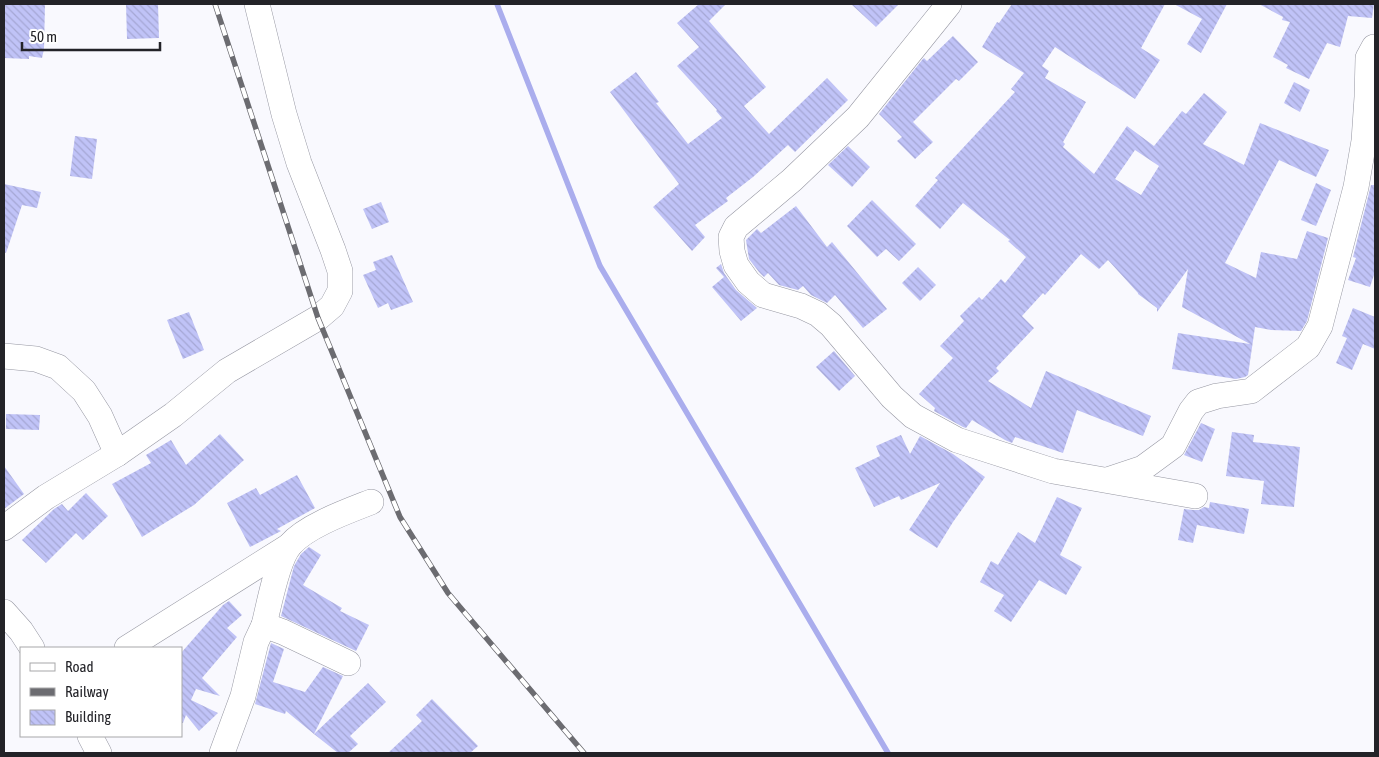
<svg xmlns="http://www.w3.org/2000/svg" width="1379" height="757" viewBox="0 0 1379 757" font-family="'Asap Condensed',sans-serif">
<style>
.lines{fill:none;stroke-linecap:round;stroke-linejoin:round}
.stream{stroke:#aaaded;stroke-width:5.5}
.building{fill:url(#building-back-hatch);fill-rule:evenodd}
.minor-casing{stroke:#9697a2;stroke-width:26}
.minor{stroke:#fff;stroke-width:25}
.rail-casing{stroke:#6c6c71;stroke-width:5.5}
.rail{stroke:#fff;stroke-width:4;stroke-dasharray:11;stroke-linecap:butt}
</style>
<defs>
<pattern id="building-back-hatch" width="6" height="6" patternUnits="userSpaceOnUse" patternTransform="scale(1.25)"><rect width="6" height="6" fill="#c0c3f7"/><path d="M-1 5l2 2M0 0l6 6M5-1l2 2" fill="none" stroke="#a5a7d4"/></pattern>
</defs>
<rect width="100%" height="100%" fill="#f9f9fe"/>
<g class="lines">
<path class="stream" d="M 497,4 L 600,266 L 888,753"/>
</g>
<g class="building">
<path d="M 4,4 L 45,4 L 44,49 L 42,58 L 29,56 L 29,59 L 4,58 Z"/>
<path d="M 126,4 L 158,4 L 159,38 L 127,39 Z"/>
<path d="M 699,4 L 726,4 L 709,21 L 766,87 L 744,106 L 769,134 L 827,78 L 848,100 L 795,152 L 788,145 L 753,177 L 726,198 L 728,201 L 695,225 L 705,237 L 692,251 L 653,207 L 679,184 L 610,92 L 636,72 L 659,102 L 656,103 L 688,144 L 722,118 L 716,111 L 717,110 L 677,66 L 699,47 L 677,23 Z"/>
<path d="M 851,4 L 899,4 L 876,27 Z"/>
<path d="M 1012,4 L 1165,4 L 1141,48 L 1160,60 L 1135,99 L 1055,47 L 1042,66 L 1049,71 L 1045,78 L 1086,102 L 1063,142 L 1065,144 L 1063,147 L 1094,174 L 1127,126 L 1154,146 L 1182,111 L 1186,114 L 1204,93 L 1227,112 L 1203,144 L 1244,165 L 1260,123 L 1329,150 L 1316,177 L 1279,160 L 1225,263 L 1256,278 L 1261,252 L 1297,259 L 1307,231 L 1328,238 L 1307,321 L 1301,331 L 1271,330 L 1255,327 L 1248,375 L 1245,377 L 1236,379 L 1172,369 L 1178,333 L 1250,344 L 1182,307 L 1188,269 L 1157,312 L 1157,308 L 1138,294 L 1138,293 L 1108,260 L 1099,269 L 1081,254 L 1045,295 L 1043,293 L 1022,316 L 1034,328 L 996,368 L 999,371 L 988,381 L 1031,408 L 1046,371 L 1151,416 L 1143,436 L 1077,410 L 1063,453 L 1015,437 L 1012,443 L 1005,440 L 972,420 L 966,428 L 963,427 L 934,411 L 935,408 L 919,394 L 953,358 L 940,346 L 964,321 L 960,316 L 979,297 L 982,300 L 1001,279 L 1005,283 L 1026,257 L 1008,241 L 1010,240 L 963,203 L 940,229 L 915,206 L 938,180 L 935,178 L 1015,92 L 1011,89 L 1024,73 L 982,47 L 997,22 L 999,23 ZM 1135,150 L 1159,166 L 1141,195 L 1115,179 Z"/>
<path d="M 1174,4 L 1227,4 L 1201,53 L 1187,44 L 1202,19 Z"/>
<path d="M 1259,4 L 1374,4 L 1372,18 L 1348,16 L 1340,47 L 1327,43 L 1309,79 L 1286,68 L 1288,65 L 1273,57 L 1290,22 L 1282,20 L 1283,17 Z"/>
<path d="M 953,36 L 978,62 L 959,81 L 956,79 L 913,122 L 933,142 L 915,159 L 897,141 L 902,137 L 879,114 L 922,60 L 924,58 L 927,61 Z"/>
<path d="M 1294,82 L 1310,90 L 1300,112 L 1284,103 Z"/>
<path d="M 75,136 L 97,139 L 92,179 L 70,176 Z"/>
<path d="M 848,146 L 870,167 L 852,187 L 828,165 Z"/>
<path d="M 1316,183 L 1331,190 L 1316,226 L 1301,220 Z"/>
<path d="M 4,184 L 41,192 L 37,208 L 22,205 L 6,253 L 4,252 Z"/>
<path d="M 1371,185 L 1375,185 L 1375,272 L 1370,287 L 1348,280 L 1356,258 L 1353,257 Z"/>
<path d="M 872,200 L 916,244 L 899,261 L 886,249 L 877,257 L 847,226 Z"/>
<path d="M 381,202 L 389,222 L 372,229 L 363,209 Z"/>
<path d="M 796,206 L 827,247 L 832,242 L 887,309 L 863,328 L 835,295 L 827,303 L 811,295 L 803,286 L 798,290 L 779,285 L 768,273 L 764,277 L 759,272 L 749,259 L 746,240 L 757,229 L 761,233 Z"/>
<path d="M 392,255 L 413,302 L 391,310 L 388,303 L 378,308 L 363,275 L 376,270 L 373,262 Z"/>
<path d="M 721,264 L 724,273 L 736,290 L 757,308 L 741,321 L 712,287 L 724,277 L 716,268 Z"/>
<path d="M 918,267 L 936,285 L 920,301 L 902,283 Z"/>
<path d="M 1353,308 L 1375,317 L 1375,349 L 1363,344 L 1352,370 L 1336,363 L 1347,338 L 1342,336 Z"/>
<path d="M 189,312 L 204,350 L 183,359 L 167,320 Z"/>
<path d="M 834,351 L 855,376 L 839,391 L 816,367 Z"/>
<path d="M 6,414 L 40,415 L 39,430 L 6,429 Z"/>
<path d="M 1201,423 L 1215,429 L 1202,462 L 1184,455 Z"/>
<path d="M 1232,432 L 1254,435 L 1253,442 L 1300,447 L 1294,507 L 1261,504 L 1264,481 L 1226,476 Z"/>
<path d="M 220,434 L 244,460 L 194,505 L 142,537 L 112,484 L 151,463 L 146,455 L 171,440 L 186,465 Z"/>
<path d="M 901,435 L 910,454 L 920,436 L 953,454 L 985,477 L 953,522 L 937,548 L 909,530 L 940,483 L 901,500 L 899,496 L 874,507 L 855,468 L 880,456 L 876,446 Z"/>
<path d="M 4,466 L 24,494 L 4,509 Z"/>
<path d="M 297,475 L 315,508 L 277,529 L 281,531 L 250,547 L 227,503 L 256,488 L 260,495 Z"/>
<path d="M 86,493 L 108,516 L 83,540 L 76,533 L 46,563 L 22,540 L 54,509 L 62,504 L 68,511 Z"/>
<path d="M 1057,497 L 1082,508 L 1060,555 L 1082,567 L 1066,595 L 1039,580 L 1011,622 L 994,611 L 1004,595 L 980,582 L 991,561 L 998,565 L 1018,532 L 1035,543 Z"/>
<path d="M 1210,502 L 1249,509 L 1244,534 L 1197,525 L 1193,543 L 1178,540 L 1184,509 L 1193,510 L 1199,510 L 1204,507 L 1209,508 Z"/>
<path d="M 309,547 L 321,555 L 303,585 L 342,608 L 340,611 L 369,625 L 356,651 L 281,616 L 294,566 L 301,554 Z"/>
<path d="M 229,601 L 242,615 L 227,628 L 237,637 L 202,678 L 220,696 L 196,689 L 191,700 L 218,713 L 199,731 L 186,715 L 183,723 L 181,723 L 181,653 L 223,605 Z"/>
<path d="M 271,643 L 284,649 L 273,682 L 305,692 L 323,667 L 343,676 L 314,734 L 286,711 L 285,714 L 255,704 Z"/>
<path d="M 368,683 L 386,702 L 350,736 L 358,744 L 348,753 L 338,753 L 314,734 Z"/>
<path d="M 432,699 L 478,746 L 470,753 L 388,753 L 422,721 L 416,715 Z"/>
</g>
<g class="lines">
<g class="minor-casing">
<g id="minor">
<path d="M 949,4 L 858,117 L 792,180 L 736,227 L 731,237 L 732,251 L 736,265 L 748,282 L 763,295 L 801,306 L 818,314 L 831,325 L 892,397 L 913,416 L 957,440 L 1053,471 L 1195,496"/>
<path d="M 4,356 L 36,359 L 58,367 L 84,391 L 100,416 L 117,454"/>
<path d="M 1110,479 L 1143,468 L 1173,446 L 1191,411 L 1198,402 L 1217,396 L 1251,391 L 1308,347 L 1320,326 L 1356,187 L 1364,141 L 1367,97 L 1368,58 L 1374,47"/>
<path d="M 4,528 L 46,497 L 117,454 L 173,415 L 227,371 L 318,318 L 332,306 L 340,291 L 340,271 L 333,250 L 299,163 L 284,114 L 257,4"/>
<path d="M 4,612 L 21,631 L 32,648"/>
<path d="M 264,625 C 269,605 277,560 290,545 C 306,526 348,511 371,502"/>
<path d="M 127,648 L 289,546"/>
<path d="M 90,736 L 99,753"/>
<path d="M 222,753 L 243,696 L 256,642 L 264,625 L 283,632 L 348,663"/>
</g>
</g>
<use href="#minor" class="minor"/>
<g class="rail-casing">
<path id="rail" d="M 215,4 L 318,318 L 400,517 L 448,593 L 584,753"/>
</g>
<use href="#rail" class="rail"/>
</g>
<rect width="1379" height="757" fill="none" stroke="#232328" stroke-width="10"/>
<rect x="20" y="647" width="162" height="90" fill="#ffffff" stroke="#a7a7a9"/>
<rect x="30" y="663" width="25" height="8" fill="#ffffff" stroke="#a7a7a9"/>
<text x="65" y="672" font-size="15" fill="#232328">Road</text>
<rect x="30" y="688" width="25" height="8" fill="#6c6c71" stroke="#a7a7a9"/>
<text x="65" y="697" font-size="15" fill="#232328">Railway</text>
<rect x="30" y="710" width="25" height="15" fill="url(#building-back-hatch)" stroke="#a7a7a9"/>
<text x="65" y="722" font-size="15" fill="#232328">Building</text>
<path d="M22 42v8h138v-8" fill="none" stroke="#232328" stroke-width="2.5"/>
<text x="30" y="42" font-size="15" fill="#232328" stroke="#ffffff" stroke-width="4" paint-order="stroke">50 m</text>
</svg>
